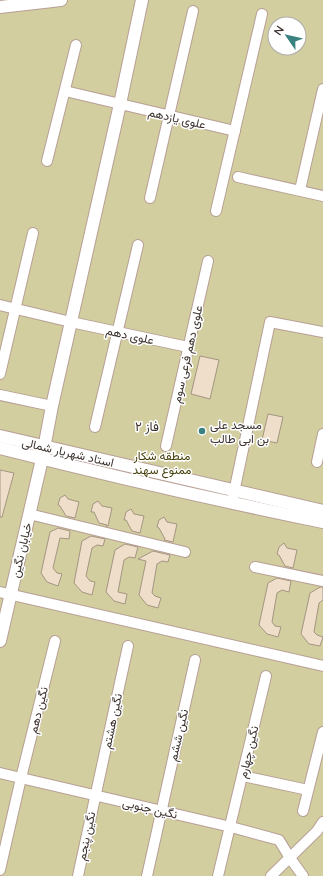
<svg xmlns="http://www.w3.org/2000/svg" width="323" height="876" viewBox="0 0 323 876" font-family="Lato,Vazirmatn,sans-serif">
<style>
.green{fill:#d2cea0;fill-rule:evenodd}
.building{fill:#efdfca;stroke:#a49581}
.lines{fill:none;stroke-linecap:round;stroke-linejoin:round}
.minor-casing{stroke:#b89f94;stroke-width:12}
.tertiary-casing{stroke:#b89f94;stroke-width:14}
.minor{stroke:#fff;stroke-width:10}
.tertiary{stroke:#fff;stroke-width:12}
.poi-dot{fill:#39827f;stroke:#fff;stroke-width:1.5}
.labels{text-anchor:middle;dominant-baseline:central;stroke-width:3;stroke-linejoin:round;paint-order:stroke}
.street-label{font-size:12px;fill:#3c322e;stroke:#fff}
.poi-label{font-size:12px;fill:#3c322e;stroke:#fff;text-anchor:start}
.park-label{font-size:12px;fill:#45400b;stroke:#fff}
.neighbourhood-label{font-size:13px;fill:#3c322e;stroke:#fff}
</style>
<rect width="100%" height="100%" fill="#fef3ee"/>
<path class="green" d="M 0,0 L 323,0 L 323,876 L 0,876 ZM 275,24 L 299,24 L 299,48 L 275,48 Z"/>
<g class="building">
<path d="M 200,356 L 219,360 L 210,399 L 191,394 Z"/>
<path d="M 268,414 L 283,417 L 277,443 L 262,440 Z"/>
<path d="M 0,470 L 14,473 L 2,517 L 0,517 Z"/>
<path d="M 65,495 L 68,499 L 79,502 L 75,518 L 66,516 L 60,506 L 58,505 L 60,498 Z"/>
<path d="M 98,501 L 102,506 L 112,508 L 108,526 L 106,526 L 107,525 L 99,523 L 94,512 L 91,512 L 93,504 Z"/>
<path d="M 131,509 L 134,514 L 144,516 L 140,533 L 132,531 L 126,520 L 124,520 L 126,512 Z"/>
<path d="M 164,517 L 167,522 L 177,524 L 173,542 L 164,540 L 165,539 L 159,528 L 157,527 L 159,520 Z"/>
<path d="M 58,528 L 70,531 L 69,539 L 60,538 L 53,568 L 57,573 L 62,574 L 58,586 L 47,582 L 41,573 L 50,532 Z"/>
<path d="M 91,536 L 105,539 L 103,546 L 97,545 L 92,548 L 86,576 L 90,581 L 95,582 L 92,595 L 82,592 L 74,583 L 82,541 Z"/>
<path d="M 284,543 L 287,548 L 297,550 L 293,568 L 285,566 L 279,555 L 277,554 L 279,547 Z"/>
<path d="M 125,544 L 138,547 L 135,558 L 129,557 L 124,560 L 118,592 L 127,594 L 125,604 L 114,601 L 106,592 L 115,550 Z"/>
<path d="M 153,551 L 170,555 L 168,562 L 162,561 L 157,564 L 152,593 L 155,596 L 161,598 L 158,608 L 147,605 L 139,595 L 146,561 L 138,559 Z"/>
<path d="M 277,578 L 291,581 L 289,592 L 282,590 L 277,593 L 272,622 L 275,626 L 281,627 L 278,637 L 267,634 L 259,625 L 268,583 Z"/>
<path d="M 320,587 L 323,587 L 323,600 L 319,603 L 314,632 L 317,635 L 323,637 L 320,646 L 309,644 L 301,634 L 310,593 Z"/>
</g>
<g class="lines">
<g class="minor-casing">
<g id="minor">
<path d="M 65,91 L 235,131"/>
<path d="M 47,161 L 76,45"/>
<path d="M 238,177 L 323,196"/>
<path d="M 300,190 L 323,89"/>
<path d="M 150,198 L 193,11"/>
<path d="M 216,211 L 262,14"/>
<path d="M 0,305 L 71,322 L 188,347"/>
<path d="M 0,374 L 33,233"/>
<path d="M 0,395 L 52,406"/>
<path d="M 95,427 L 138,245"/>
<path d="M 166,446 L 208,261"/>
<path d="M 317,462 L 323,434"/>
<path d="M 233,497 L 270,322 L 323,332"/>
<path d="M 29,514 L 185,552"/>
<path d="M 255,567 L 323,581"/>
<path d="M 0,592 L 323,666"/>
<path d="M 0,773 L 231,827 L 279,840 L 290,858 L 303,876"/>
<path d="M 243,776 L 308,790"/>
<path d="M 303,811 L 323,732"/>
<path d="M 0,870 L 21,778 L 55,641"/>
<path d="M 78,876 L 128,646"/>
<path d="M 147,876 L 195,660"/>
<path d="M 218,876 L 266,676"/>
<path d="M 271,876 L 317,831 L 323,822"/>
</g>
</g>
<g class="tertiary-casing">
<g id="tertiary">
<path d="M 0,7 L 61,0"/>
<path d="M 0,436 L 323,511"/>
<path d="M 0,448 C 107,475 215,500 323,522"/>
<path d="M 0,641 L 42,459 L 52,406 L 120,104 L 142,0"/>
</g>
</g>
<use href="#minor" class="minor"/>
<use href="#tertiary" class="tertiary"/>
</g>
<circle class="poi-dot" cx="202" cy="431" r="4"/>
<g class="labels">
<g class="street-label">
<text transform="translate(177 118) rotate(13)">علوی یازدهم</text>
<text transform="translate(130 335) rotate(12)">علوی دهم</text>
<text transform="translate(187 354) rotate(-77)">علوی دهم فرعی سوم</text>
<text transform="translate(68 452) rotate(13)">استاد شهریار شمالی</text>
<text transform="translate(21 550) rotate(-77)">خیابان نگین</text>
<text transform="translate(38 710) rotate(-76)">نگین دهم</text>
<text transform="translate(112 721) rotate(-78)">نگین هشتم</text>
<text transform="translate(178 735) rotate(-77)">نگین ششم</text>
<text transform="translate(248 752) rotate(-77)">نگین چهارم</text>
<text transform="translate(150 808) rotate(13)">نگین جنوبی</text>
<text transform="translate(86 836) rotate(-78)">نگین پنجم</text>
</g>
<g class="poi-label">
<text x="210" y="424">مسجد علی<tspan x="210" dy="14">بن ابی طالب</tspan></text>
</g>
<g class="park-label">
<text x="162" y="455">منطقه شکار<tspan x="162" dy="14">ممنوع سهند</tspan></text>
</g>
<g class="neighbourhood-label">
<text x="147" y="426">فاز ۲</text>
</g>
</g>
<g transform="translate(287 36) rotate(304)"><circle r="19" fill="#ffffff" stroke="#b1adab"/>
<path d="M0-3L7 15L0 10L-7 15Z" fill="#39827f"/>
<text y="-6" font-size="11" font-weight="bold" text-anchor="middle" fill="#3c322e">N</text>
</g>
</svg>
